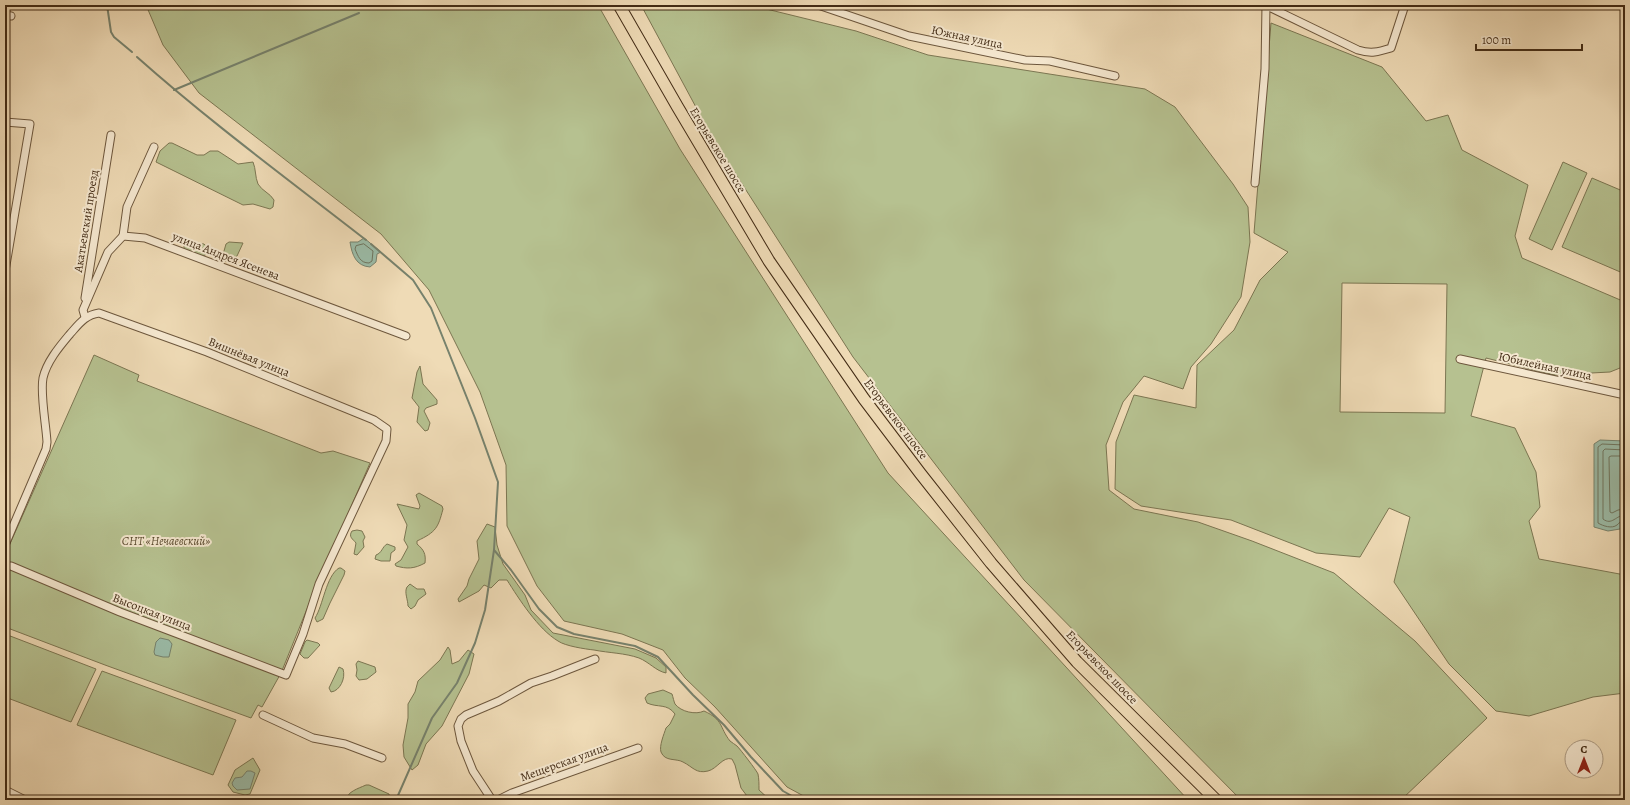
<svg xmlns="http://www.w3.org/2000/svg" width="1630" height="805" viewBox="0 0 1630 805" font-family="Alegreya,serif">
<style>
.green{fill:#b6c190;stroke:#7c7652;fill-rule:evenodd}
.water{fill:#9bbca8;stroke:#77826d}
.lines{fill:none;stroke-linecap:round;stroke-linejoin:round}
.shore{stroke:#6e745e;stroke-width:1}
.stream{stroke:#77826d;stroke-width:2}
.street-casing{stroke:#6d573d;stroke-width:9}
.primary-casing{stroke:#422b15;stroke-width:13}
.street{stroke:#f5e8d0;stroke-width:7}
.primary{stroke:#efdbb6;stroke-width:11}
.labels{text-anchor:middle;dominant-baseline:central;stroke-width:4;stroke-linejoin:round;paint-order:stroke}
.street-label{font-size:12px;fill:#422b15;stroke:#f5e8d0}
.park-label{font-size:12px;font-style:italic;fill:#59492e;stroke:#f5e8d0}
</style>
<rect width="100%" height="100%" fill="#efdbb6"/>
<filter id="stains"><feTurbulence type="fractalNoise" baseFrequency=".005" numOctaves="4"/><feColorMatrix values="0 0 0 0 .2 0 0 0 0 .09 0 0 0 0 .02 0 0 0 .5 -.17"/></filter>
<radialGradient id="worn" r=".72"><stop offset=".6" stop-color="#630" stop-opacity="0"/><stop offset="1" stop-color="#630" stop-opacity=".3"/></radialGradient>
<g class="green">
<path d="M 146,5 L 598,5 L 680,149 L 888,473 L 1188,800 L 811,800 L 787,787 L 715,707 L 685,678 L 663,650 L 622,634 L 564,621 L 537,586 L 507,526 L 506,465 L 480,392 L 429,290 L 381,234 L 199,93 L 163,45 Z"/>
<path d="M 641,5 L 750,5 L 856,31 L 928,55 L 1145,89 L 1175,107 L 1233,184 L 1248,207 L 1250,242 L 1241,297 L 1211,344 L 1191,367 L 1183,389 L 1144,376 L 1123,402 L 1106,445 L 1109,490 L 1134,509 L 1198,522 L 1252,541 L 1334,573 L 1415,641 L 1487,718 L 1401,800 L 1241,800 L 1024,580 L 853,357 L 712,137 Z"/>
<path d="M 1271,23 L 1382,67 L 1426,121 L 1448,115 L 1462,150 L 1528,185 L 1515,236 L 1522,258 L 1625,302 L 1625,366 L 1610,372 L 1554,375 L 1486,358 L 1471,416 L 1515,428 L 1536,472 L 1540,507 L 1529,521 L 1539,559 L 1625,575 L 1625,693 L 1593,697 L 1529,716 L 1496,711 L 1449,664 L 1394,582 L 1410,517 L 1389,508 L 1360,557 L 1316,553 L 1231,520 L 1141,506 L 1115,489 L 1116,442 L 1134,395 L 1196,408 L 1197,365 L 1234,330 L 1260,280 L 1288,252 L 1254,233 ZM 1342,283 L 1447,284 L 1445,413 L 1340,412 Z"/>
<path d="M 169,143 L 172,143 L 197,155 L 204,155 L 210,151 L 218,151 L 238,164 L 253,162 C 256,169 255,177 258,184 C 262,191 270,193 274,200 L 273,207 L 270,209 L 253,204 L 243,205 L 156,162 L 160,151 Z"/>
<path d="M 1563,162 L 1587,173 L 1552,250 L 1529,239 Z"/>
<path d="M 1592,178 L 1625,192 L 1625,274 L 1562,247 Z"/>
<path d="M 229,242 L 243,243 L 237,256 L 228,262 L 223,260 L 220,257 L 224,251 L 226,244 Z"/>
<path d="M 194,243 L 204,244 L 208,248 L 207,254 L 199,258 L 184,251 L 184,246 Z"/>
<path d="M 94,355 L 139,375 L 137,381 L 321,453 L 333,451 L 370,463 L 309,604 L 281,673 L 262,707 L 258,705 L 251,718 L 105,665 L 5,627 L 5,555 Z"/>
<path d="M 420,366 L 423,384 L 437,400 L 437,404 L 426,408 L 424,411 L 430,423 L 428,430 L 425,431 L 417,422 L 419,407 L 412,398 L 417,372 Z"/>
<path d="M 419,493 L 442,506 L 443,509 C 438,528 436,532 417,541 L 417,544 C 424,550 426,554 425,563 C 414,569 407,569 396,566 L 395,564 L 401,560 L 408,547 L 404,540 L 407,525 L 397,504 L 419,509 L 420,506 L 416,495 Z"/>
<path d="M 487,524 L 495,527 L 497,545 L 503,564 L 525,595 L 531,610 L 553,633 L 635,649 L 656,658 L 666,667 L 666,673 C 656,671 649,662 639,658 C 625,653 609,653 594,650 C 585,649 565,646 558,641 C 538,629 519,599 507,580 L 499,580 L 491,588 L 484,585 L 479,591 L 459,602 L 458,599 L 467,586 L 469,579 L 479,559 L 477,541 Z"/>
<path d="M 357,530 L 362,531 L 365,537 L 363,541 L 364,547 L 357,555 L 354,554 L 356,543 C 353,539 348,537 352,531 Z"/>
<path d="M 387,544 L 395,547 L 395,550 L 391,553 L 390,561 L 381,561 L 375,559 L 376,555 C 382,553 382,547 387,544 Z"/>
<path d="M 339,568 L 341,568 L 345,571 L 344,575 L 330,603 L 323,619 L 317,622 L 315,618 C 323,606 326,576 339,568 Z"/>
<path d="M 410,584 L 417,589 L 424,589 L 426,594 L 418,600 L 415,606 L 411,609 L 408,606 C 408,600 404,592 407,587 Z"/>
<path d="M 5,634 L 96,669 L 71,722 L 5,697 Z"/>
<path d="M 307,640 L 318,643 L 320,645 L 308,658 L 304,658 L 300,654 L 305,642 Z"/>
<path d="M 448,647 L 450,650 L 452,664 L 459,661 L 468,650 L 474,654 L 469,674 L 442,726 L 426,744 L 418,765 L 412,770 L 404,757 L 403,745 L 408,718 L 408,704 L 415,692 L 418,681 L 440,660 Z"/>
<path d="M 358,661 L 375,667 L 376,672 L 367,679 L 359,680 L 356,676 L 357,670 L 356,664 Z"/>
<path d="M 339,667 L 343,669 C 346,678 340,691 331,692 L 329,688 Z"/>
<path d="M 102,671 L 236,720 L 213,775 L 77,725 Z"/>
<path d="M 663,690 L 672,694 C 673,697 674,702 675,704 C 681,712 696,715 704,711 C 724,720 719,727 730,741 C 732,743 735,744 737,746 C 740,749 757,771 758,774 C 759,779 759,784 759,790 L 770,800 L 750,800 L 741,788 L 735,765 L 732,759 C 723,756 717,769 708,771 C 696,774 693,767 683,762 C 676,758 665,762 661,752 C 659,746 664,734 666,728 L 670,724 L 675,714 C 667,703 658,708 647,703 L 645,698 L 648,694 Z"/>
<path d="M 253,758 L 260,770 L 250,794 L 245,795 L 233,792 L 228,785 L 235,770 Z"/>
<path d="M 366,785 L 369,785 L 389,794 L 390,800 L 345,800 C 349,791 357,789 366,785 Z"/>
</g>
<g class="water">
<path d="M 364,238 L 381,252 L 377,254 L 376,262 L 370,267 C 356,266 352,255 350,242 L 358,242 Z"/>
<path d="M 1600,440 L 1625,441 L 1625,523 L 1623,524 L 1620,529 L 1608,531 L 1594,527 L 1594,444 Z"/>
<path d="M 160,638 L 169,640 L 172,644 L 169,657 L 163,657 L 155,655 L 154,652 L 156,642 Z"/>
<path d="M 247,771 L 251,771 L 255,773 L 250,789 L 237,790 L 233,786 L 232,783 L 235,778 L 242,777 Z"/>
</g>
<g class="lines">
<g class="shore">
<path d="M 364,244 L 373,251 L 372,261 L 369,263 C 360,263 358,256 355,249 L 356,246 Z"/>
<path d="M 1625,445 L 1602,444 L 1598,447 L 1598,523 C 1603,526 1612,529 1617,525 C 1621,522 1620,520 1625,520"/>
<path d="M 1625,450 L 1605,449 L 1603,451 L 1603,519 C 1612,526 1616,515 1625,515"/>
<path d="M 1625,456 L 1611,456 L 1609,457 L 1610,512 L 1612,513 L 1618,510 L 1625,509"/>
</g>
<g class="stream">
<path d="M 107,5 L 111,32 L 114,37 L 132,52"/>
<path d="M 137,57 C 210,122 289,180 366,240"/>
<path d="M 174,90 L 359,13"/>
<path d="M 371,244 L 413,280 L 431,308 L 475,418 L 498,482 L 494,550 L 485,610 L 475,643 L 457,683 L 432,718 L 396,800"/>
<path d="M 494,550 L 511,570 L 539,609 L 557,627 L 574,634 L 635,646 L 658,657 L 693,695 L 724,725 L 751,757 L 783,791 L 799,800"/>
</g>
<g class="street-casing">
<g id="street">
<path d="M 818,5 L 909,36 L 1025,60 L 1050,61 L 1115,76"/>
<path d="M 1267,6 L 1358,50 C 1371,54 1378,52 1391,48 L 1405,5"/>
<path d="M 5,15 L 11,16"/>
<path d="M 5,122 L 30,124 L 5,271"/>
<path d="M 1255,183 L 1265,69 L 1266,5"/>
<path d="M 123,236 L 127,207 L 154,147"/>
<path d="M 85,298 L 111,135"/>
<path d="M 85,317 L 83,310 L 108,252 L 123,236 L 145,238 L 406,336"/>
<path d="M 1460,359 L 1625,395"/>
<path d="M 5,545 L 46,449 L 47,442 C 46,424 40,394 43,378 C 47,361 60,346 70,334 C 79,324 85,315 99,313 L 207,352 L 374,420 L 387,429 L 386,441 L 319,584 L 303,634 L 286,675 L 120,612 L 11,566 L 5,566"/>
<path d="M 263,715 L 313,738 L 345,744 L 382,758"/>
<path d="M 5,790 L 25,800"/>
<path d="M 492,800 L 473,771 L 461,741 L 458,726 L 461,719 L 466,715 L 499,701 L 531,683 L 552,676 L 595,659"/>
<path d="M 498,800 L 512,793 L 638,748"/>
</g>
</g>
<g class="primary-casing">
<path id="primary" d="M 619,5 L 677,106 L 769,261 L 864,399 L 920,473 L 991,563 L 1077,662 L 1216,800"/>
</g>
<use href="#street" class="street"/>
<use href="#primary" class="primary"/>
</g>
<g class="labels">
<g class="street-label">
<text transform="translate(967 37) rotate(12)">Южная улица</text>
<text transform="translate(718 150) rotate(59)">Егорьевское шоссе</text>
<text transform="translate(86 221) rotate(-81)">Акатьевский проезд</text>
<text transform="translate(226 256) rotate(21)">улица Андрея Ясенева</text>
<text transform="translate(249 357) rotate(22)">Вишнёвая улица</text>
<text transform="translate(1545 366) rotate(12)">Юбилейная улица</text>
<text transform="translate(896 419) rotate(53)">Егорьевское шоссе</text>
<text transform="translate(152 612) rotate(21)">Высоцкая улица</text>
<text transform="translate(1102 667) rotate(46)">Егорьевское шоссе</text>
<text transform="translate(564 762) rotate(-20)">Мещерская улица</text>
</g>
<g class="park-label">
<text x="166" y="541">СНТ «Нечаевский»</text>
</g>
</g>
<rect width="1630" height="805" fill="none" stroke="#efdbb6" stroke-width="20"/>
<rect x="6" y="6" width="1618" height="793" fill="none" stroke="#422b15" stroke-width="2"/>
<rect x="10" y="10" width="1610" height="785" fill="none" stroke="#422b15"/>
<g transform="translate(1584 759)"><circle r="19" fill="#f5e8d0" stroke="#ad9c85"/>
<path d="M0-3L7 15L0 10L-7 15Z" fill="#8f2418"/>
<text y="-6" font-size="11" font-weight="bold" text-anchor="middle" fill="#422b15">С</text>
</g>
<path d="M1476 44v6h106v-6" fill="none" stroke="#422b15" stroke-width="2"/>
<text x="1482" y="44" font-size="12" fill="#422b15" stroke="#f5e8d0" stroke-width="3" paint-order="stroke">100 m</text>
<rect width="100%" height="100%" filter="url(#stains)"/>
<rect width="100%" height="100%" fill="url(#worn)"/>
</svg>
